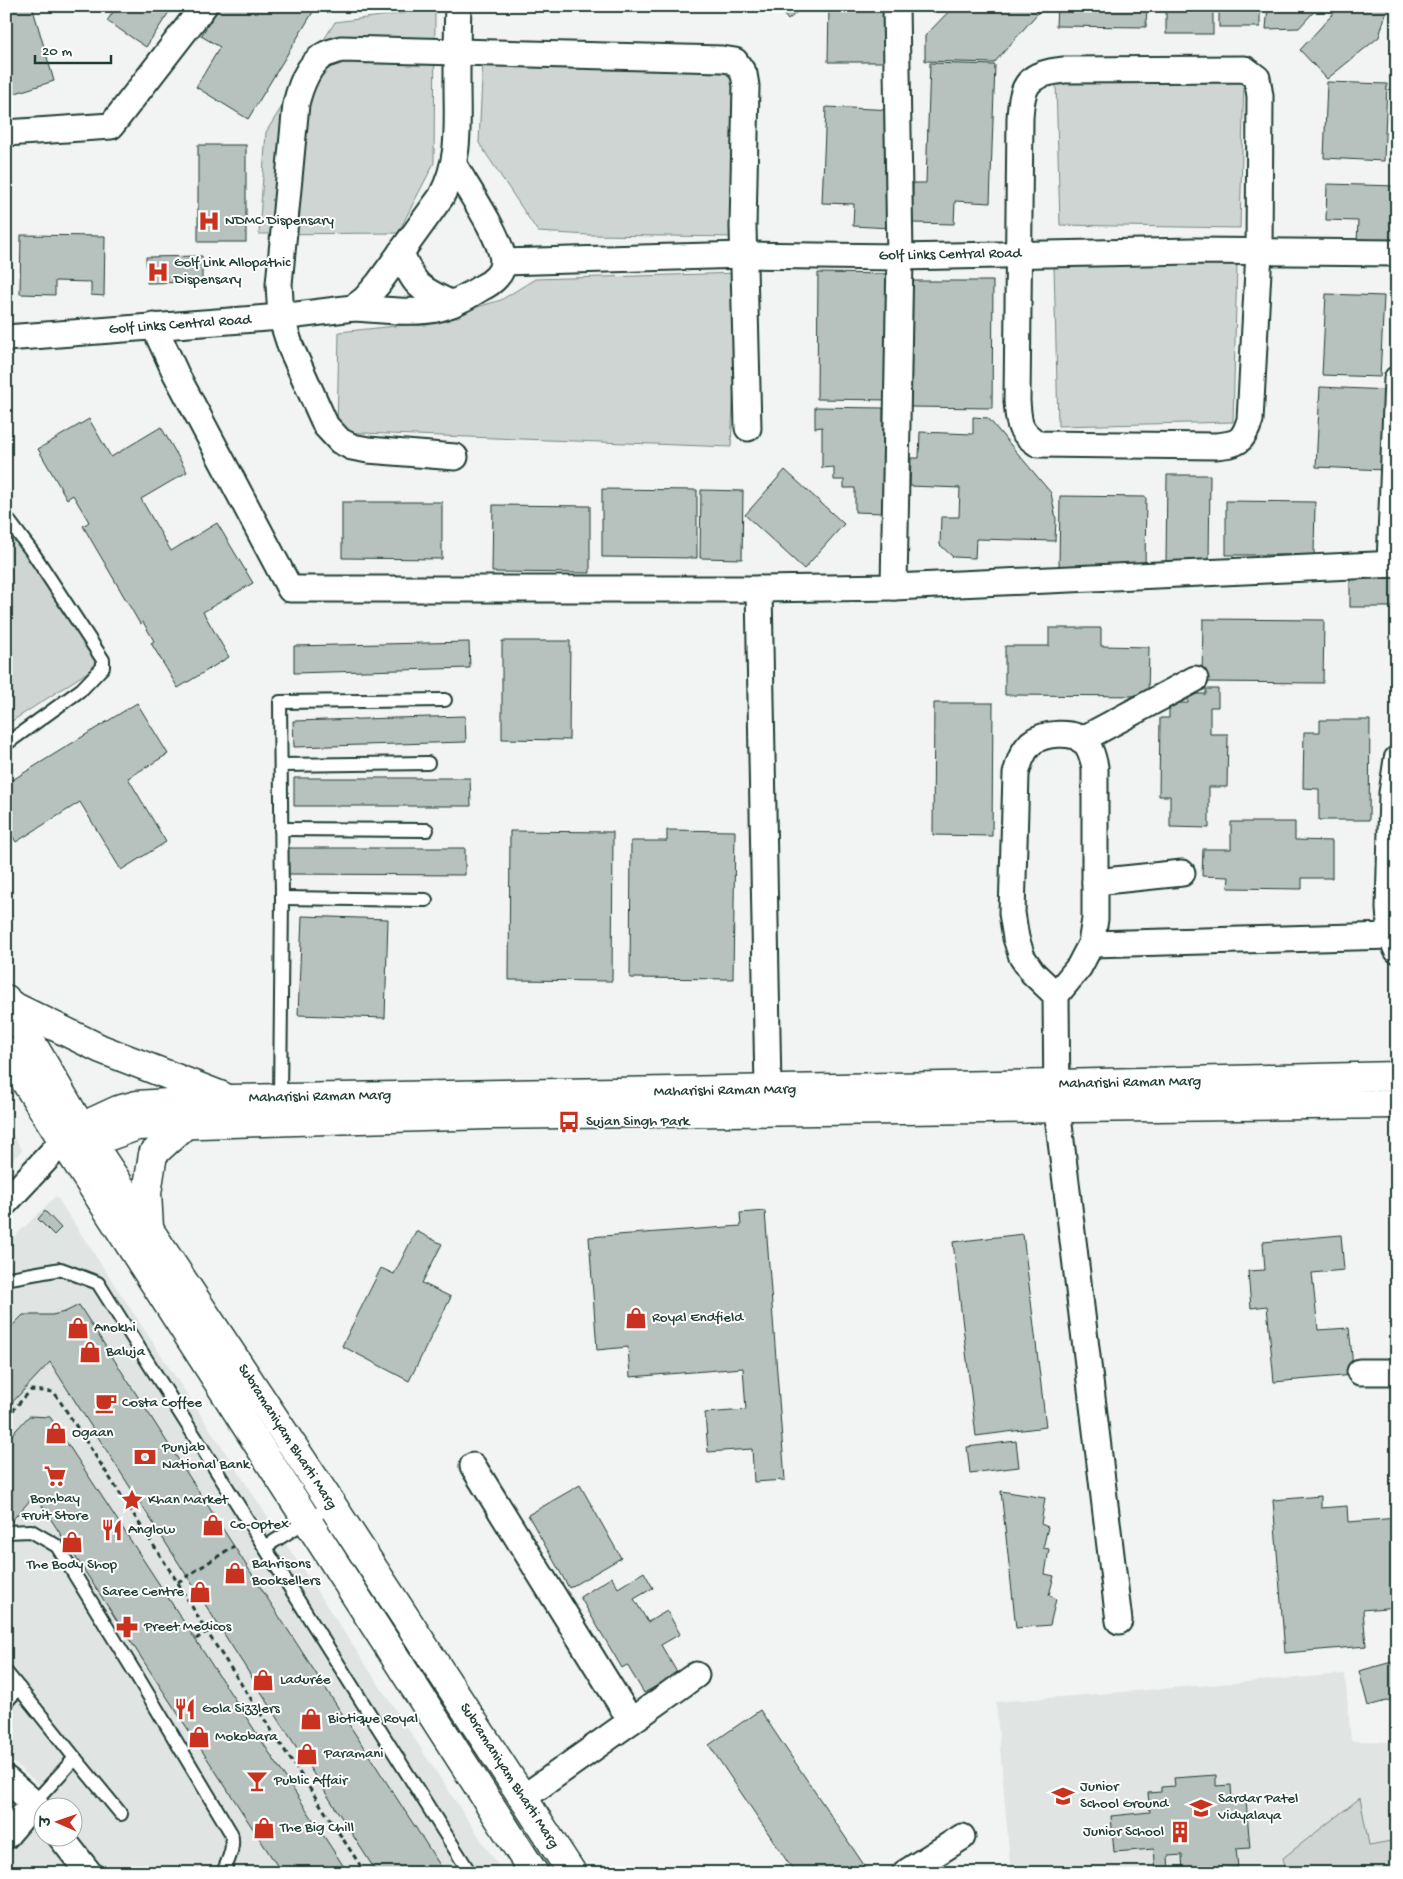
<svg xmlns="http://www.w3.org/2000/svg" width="1403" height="1879" viewBox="0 0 1403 1879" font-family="'Gochi Hand','Playpen Sans Deva',sans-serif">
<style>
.built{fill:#e0e4e3;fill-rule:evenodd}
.green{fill:#ced5d3;stroke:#768984}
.building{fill:#b7c1bd;stroke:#1f3d34}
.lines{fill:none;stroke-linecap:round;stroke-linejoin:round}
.service-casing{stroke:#1f3d34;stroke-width:16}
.minor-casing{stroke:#1f3d34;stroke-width:29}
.secondary-casing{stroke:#1f3d34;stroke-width:31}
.path{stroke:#1f3d34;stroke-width:3;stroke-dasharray:5 4;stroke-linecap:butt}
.service{stroke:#fff;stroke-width:12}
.minor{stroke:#fff;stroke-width:25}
.secondary{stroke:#fff;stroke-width:28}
.labels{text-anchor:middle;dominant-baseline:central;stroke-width:4;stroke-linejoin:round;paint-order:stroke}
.poi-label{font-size:15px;fill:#1f3d34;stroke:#fff;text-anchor:start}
.street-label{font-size:15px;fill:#1f3d34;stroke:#fff}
</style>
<rect width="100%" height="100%" fill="#f2f3f3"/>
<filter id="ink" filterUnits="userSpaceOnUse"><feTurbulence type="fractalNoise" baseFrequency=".02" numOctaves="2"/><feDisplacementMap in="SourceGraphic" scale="10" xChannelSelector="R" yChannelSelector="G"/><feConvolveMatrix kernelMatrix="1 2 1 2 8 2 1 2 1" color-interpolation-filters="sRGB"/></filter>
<g filter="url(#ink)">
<g class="built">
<path d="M 6,1124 L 22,1150 L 6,1166 Z"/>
<path d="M 56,1196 L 503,1873 L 6,1873 L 6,1843 L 49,1793 L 6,1756 L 6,1245 ZM 42,1806 L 72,1806 L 72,1836 L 42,1836 Z"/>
<path d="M 1345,1674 L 1351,1741 L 1397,1742 L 1397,1873 L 1011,1873 L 996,1702 Z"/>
</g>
<g class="green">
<path d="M 435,9 L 434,163 L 398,233 L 259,234 L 266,132 L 335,22 Z"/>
<path d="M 483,58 L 741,65 L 740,237 L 589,235 L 538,232 L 479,143 Z"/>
<path d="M 1244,78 L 1240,228 L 1060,225 L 1056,83 Z"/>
<path d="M 1237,262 L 1233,422 L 1058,426 L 1054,265 Z"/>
<path d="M 739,273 L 731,447 L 337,432 L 339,332 L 424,323 L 501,300 L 535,279 Z"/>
<path d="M 8,508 L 100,664 L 6,725 L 6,509 Z"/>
<path d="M 1360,1798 L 1369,1845 L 1397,1840 L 1397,1873 L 1286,1873 L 1283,1858 Z"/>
</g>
<g class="building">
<path d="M 6,6 L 32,6 L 54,81 L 6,96 Z"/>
<path d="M 117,6 L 173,6 L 146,47 L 107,21 Z"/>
<path d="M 220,6 L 316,7 L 248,119 L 196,87 L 220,47 L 201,36 Z"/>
<path d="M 777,6 L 804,6 L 788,20 Z"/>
<path d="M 829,6 L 885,6 L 884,62 L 828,62 Z"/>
<path d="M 954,6 L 1044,6 L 994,63 L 925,61 L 925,36 Z"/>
<path d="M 1057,6 L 1147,6 L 1146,27 L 1056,26 Z"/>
<rect x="1166" y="6" width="47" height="28"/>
<rect x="1219" y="6" width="41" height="21"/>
<path d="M 1268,6 L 1319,6 L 1299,28 L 1266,29 Z"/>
<path d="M 1340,6 L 1388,6 L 1379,37 L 1327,79 L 1300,50 Z"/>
<path d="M 930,63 L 995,65 L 990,203 L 955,201 L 954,224 L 912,223 L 913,183 L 926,183 Z"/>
<path d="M 1327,82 L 1387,84 L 1384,161 L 1324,158 Z"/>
<path d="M 826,107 L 896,110 L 891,228 L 853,226 L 854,204 L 822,203 Z"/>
<rect x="198" y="145" width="48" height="97"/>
<path d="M 1327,184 L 1397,186 L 1397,244 L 1357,243 L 1358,221 L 1326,220 Z"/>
<path d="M 21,235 L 105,236 L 104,296 L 91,295 L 91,282 L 55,281 L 55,295 L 20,294 Z"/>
<path d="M 202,256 L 202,282 L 147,283 L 146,257 Z"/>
<path d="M 818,273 L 893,274 L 891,400 L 817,399 Z"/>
<path d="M 910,281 L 993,281 L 992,408 L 909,407 Z"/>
<path d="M 1326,294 L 1384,296 L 1380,377 L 1322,375 Z"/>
<path d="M 1320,387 L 1388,390 L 1384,470 L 1316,467 Z"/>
<path d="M 815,407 L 883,408 L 883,513 L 855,512 L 855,488 L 844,488 L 844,480 L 834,480 L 834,467 L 822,468 L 822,427 L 815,428 Z"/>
<path d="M 973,417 L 988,418 L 1051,493 L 1056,519 L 1055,541 L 976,539 L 975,558 L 953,557 L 940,545 L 941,517 L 959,517 L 960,488 L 910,486 L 911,458 L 919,458 L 920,432 L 973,434 Z"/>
<path d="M 89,419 L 111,457 L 161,427 L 187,472 L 141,499 L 171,551 L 217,523 L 253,583 L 203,612 L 229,657 L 178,688 L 151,643 L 154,641 L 143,622 L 140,624 L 83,526 L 89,522 L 73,495 L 67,499 L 38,449 Z"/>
<path d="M 785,470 L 844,524 L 804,569 L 745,515 Z"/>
<path d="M 1167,475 L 1210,475 L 1209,563 L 1166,563 Z"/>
<path d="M 602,489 L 697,490 L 697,558 L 602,557 Z"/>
<path d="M 701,490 L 743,491 L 742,559 L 700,558 Z"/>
<path d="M 1060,496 L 1146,497 L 1145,569 L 1059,568 Z"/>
<path d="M 1226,501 L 1315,502 L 1314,555 L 1226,555 Z"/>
<path d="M 342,502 L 442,502 L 442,559 L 342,558 Z"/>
<path d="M 493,505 L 590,506 L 590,573 L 492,572 Z"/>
<rect x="1350" y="572" width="47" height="35"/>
<path d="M 1203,619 L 1324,620 L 1323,683 L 1202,682 Z"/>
<path d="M 1049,628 L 1101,628 L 1101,646 L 1149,647 L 1148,696 L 1005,695 L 1005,646 L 1049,646 Z"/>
<path d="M 502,641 L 570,641 L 569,740 L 502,739 Z"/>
<path d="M 469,642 L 470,668 L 294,673 L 294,646 Z"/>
<path d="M 1206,689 L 1218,689 L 1218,707 L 1210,707 L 1210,734 L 1228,734 L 1227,787 L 1209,787 L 1209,828 L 1170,827 L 1170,796 L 1159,796 L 1160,718 L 1169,718 L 1169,703 L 1188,703 L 1188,694 L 1206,694 Z"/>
<path d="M 137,703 L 168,754 L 128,778 L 166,842 L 121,870 L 80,802 L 16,842 L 6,826 L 6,784 Z"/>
<path d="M 934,703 L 993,703 L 992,836 L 933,835 Z"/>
<path d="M 465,716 L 466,742 L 294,747 L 293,721 Z"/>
<path d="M 1320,720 L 1370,720 L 1369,820 L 1319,820 L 1319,789 L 1303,788 L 1304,732 L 1320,732 Z"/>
<path d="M 294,778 L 470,778 L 471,806 L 294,806 Z"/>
<path d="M 1231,822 L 1295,822 L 1295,840 L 1332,841 L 1332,878 L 1302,878 L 1302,889 L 1228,888 L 1229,877 L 1202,876 L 1203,849 L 1231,849 Z"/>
<path d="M 667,830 L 735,831 L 733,979 L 630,978 L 631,841 L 667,841 Z"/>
<path d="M 510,831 L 613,832 L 612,981 L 509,980 Z"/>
<path d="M 288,848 L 465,848 L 465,875 L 288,874 Z"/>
<path d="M 302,916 L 388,919 L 385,1018 L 298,1015 Z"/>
<path d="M 45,1211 L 61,1228 L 54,1235 L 38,1219 Z"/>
<path d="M 765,1211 L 785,1480 L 754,1482 L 752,1449 L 708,1452 L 705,1413 L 746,1410 L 743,1368 L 630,1377 L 628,1347 L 597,1350 L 589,1237 L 741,1226 L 740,1213 Z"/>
<path d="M 416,1231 L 442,1244 L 422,1283 L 451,1297 L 409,1381 L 342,1346 L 381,1268 L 394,1274 Z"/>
<path d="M 1023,1234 L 1046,1427 L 976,1436 L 953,1242 Z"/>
<path d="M 1341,1235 L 1344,1270 L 1312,1273 L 1318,1330 L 1349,1328 L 1354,1375 L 1274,1382 L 1267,1306 L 1251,1308 L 1248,1271 L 1265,1270 L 1263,1242 Z"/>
<path d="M 79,1305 L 266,1596 L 445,1873 L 377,1873 L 50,1362 L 6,1409 L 6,1332 L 23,1315 L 52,1315 L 65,1312 Z"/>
<path d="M 29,1416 L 50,1417 L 344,1867 L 343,1873 L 275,1873 L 280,1870 L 35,1495 L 6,1527 L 6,1441 Z"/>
<path d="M 1016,1441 L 1019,1467 L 970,1473 L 967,1447 Z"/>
<path d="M 580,1485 L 621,1558 L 569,1588 L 528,1515 Z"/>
<path d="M 1001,1491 L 1045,1498 L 1041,1524 L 1048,1527 L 1043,1548 L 1049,1549 L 1045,1574 L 1054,1576 L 1049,1595 L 1056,1599 L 1050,1625 L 1016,1628 Z"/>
<path d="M 1321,1496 L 1321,1508 L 1347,1506 L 1348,1522 L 1397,1518 L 1397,1607 L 1363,1610 L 1366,1646 L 1285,1653 L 1273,1500 Z"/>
<path d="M 644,1572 L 653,1588 L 634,1599 L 648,1622 L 667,1611 L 680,1634 L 661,1645 L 678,1674 L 644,1693 L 627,1665 L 622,1668 L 580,1597 L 612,1577 L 618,1588 Z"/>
<path d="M 1392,1662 L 1397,1681 L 1397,1698 L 1368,1706 L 1359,1671 Z"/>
<path d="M 760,1710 L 866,1868 L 859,1873 L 795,1873 L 709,1745 Z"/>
<path d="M 1216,1775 L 1216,1786 L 1231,1785 L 1232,1802 L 1246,1801 L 1250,1848 L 1236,1849 L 1238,1867 L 1222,1869 L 1222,1873 L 1183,1873 L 1182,1855 L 1168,1856 L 1169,1873 L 1156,1873 L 1154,1849 L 1114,1852 L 1111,1816 L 1150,1812 L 1148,1793 L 1161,1792 L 1161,1787 L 1175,1786 L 1174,1778 Z"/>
</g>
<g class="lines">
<g class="service-casing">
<g id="service">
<path d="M 6,517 L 33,553 L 103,660 L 103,667 L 82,689 L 6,744"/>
<path d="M 281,765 L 428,763"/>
<path d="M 281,829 L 427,830"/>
<path d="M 282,898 L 426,900"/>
<path d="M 280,1098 L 282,898 L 280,702 L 445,700"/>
<path d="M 6,1281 L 10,1278 L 61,1269 L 98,1283 L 470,1873"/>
<path d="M 6,1532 L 31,1531 L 57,1546 L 137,1676 L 231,1833 C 235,1848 228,1860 223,1873"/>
<path d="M 265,1547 L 332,1505"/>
<path d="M 6,1672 L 19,1688"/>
<path d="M 6,1702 L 19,1688 L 75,1758 L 34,1803"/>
<path d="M 75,1758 L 121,1814"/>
</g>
</g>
<g class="minor-casing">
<g id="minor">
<path d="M 1245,69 L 1257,78 L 1260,96 L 1259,252 L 1250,420 C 1243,442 1238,444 1216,446 L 1038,444 C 1018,431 1019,424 1017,401 L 1020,118 C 1022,83 1028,74 1064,70 Z"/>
<path d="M 6,133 L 111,126 L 204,6"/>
<path d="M 401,252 C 414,287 419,288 452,304"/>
<path d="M 503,262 L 744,255 L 900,257 L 1193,251 L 1397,253"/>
<path d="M 353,308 C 380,309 415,315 440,308 C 455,304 468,296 481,288 C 492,283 504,273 503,260 C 500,235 467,188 454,165"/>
<path d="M 154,326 L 176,374 L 290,589 L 759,589 L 894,587 L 1397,564"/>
<path d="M 6,338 L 281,317 L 353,308 L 365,299 L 378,284 L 441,197 C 461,159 457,126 457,84 C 457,58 457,32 458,6"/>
<path d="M 455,457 L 368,450 L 352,447 L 340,441 L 326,426 L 291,348 L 281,317 L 279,284 L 296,104 C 300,87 309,62 326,54 C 331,52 336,51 341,49 L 722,59 L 735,61 L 744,74 L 746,86 L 743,227 L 748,428"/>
<path d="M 1390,564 L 1397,379"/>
<path d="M 894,587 L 900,257 L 896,6"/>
<path d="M 759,589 L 768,1090"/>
<path d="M 1081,740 L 1195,679"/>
<path d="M 1397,759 L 1392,793 L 1389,908 L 1391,936 L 1397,950"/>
<path d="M 1095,882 L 1182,873"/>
<path d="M 1091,944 L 1391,936"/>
<path d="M 1056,995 L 1033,973 L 1022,957 L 1016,938 L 1012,913 L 1016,774 C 1019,763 1022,752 1031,743 C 1043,733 1073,730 1085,742 C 1091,749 1093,758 1095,767 L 1095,919 L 1091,944 L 1079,967 L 1056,995 L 1057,1108 L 1119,1621"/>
<path d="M 6,1202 L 63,1141"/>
<path d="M 1360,1372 L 1397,1372"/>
<path d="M 473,1466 L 631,1721"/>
<path d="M 6,1779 L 34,1803 L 42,1814"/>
<path d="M 523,1798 L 696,1675"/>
<path d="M 6,1836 L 34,1803"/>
<path d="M 60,1836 L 89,1873"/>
<path d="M 905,1873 L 962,1837"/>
</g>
</g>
<g class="secondary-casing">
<g id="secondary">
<path d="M 6,999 L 81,1127 L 332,1505 L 572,1873"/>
<path d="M 9,1004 L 101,1049 L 222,1096"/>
<path d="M 6,1051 L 63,1141 L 534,1873"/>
<path d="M 63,1141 L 81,1127 L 118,1110 L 137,1105 L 231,1099 L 1057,1084 L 1397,1076"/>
<path d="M 73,1156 L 93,1142 L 137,1126 L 487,1115 L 1397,1104"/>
<path d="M 149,1228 L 147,1193 L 153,1154 L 185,1125"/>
</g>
</g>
<g class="path">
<path d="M 6,1418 L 31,1390 L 54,1392 L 178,1583 L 207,1632 L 360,1865 L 359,1873"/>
<path d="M 178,1582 L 234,1546"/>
<path d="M 196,1639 L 217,1625"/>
</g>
<use href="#service" class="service"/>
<use href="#minor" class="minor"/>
<use href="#secondary" class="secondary"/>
</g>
</g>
<defs>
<g id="hospital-bare" transform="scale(1.725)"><path d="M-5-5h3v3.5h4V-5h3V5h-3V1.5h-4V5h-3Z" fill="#c8321e" stroke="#fff" stroke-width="2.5" paint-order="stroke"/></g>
<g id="bus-bare" transform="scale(1.725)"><path d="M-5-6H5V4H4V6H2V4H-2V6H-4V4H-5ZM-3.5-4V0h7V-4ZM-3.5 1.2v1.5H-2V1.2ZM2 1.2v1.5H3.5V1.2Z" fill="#c8321e" stroke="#fff" stroke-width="2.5" paint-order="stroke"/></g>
<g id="shop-bare" transform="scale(1.725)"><path d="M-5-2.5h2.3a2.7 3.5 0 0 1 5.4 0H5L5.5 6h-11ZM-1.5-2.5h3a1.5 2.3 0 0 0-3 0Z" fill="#c8321e" stroke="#fff" stroke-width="2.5" paint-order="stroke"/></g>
<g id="cafe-bare" transform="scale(1.725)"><path d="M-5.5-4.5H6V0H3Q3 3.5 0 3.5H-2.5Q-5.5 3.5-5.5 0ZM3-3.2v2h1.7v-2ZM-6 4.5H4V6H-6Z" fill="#c8321e" stroke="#fff" stroke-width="2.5" paint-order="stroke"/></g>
<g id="bank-bare" transform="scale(1.725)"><path d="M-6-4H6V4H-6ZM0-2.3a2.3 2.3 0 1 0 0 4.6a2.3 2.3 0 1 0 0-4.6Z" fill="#c8321e" stroke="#fff" stroke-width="2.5" paint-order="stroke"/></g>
<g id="supermarket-bare" transform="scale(1.725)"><path d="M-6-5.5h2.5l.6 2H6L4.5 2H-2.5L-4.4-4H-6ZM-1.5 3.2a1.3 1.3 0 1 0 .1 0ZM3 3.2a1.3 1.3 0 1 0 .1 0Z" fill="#c8321e" stroke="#fff" stroke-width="2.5" paint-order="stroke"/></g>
<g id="sight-bare" transform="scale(1.725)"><path d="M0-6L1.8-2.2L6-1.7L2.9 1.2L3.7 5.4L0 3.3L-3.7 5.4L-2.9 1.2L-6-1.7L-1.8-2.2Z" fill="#c8321e" stroke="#fff" stroke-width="2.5" paint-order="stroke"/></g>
<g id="restaurant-bare" transform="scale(1.725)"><path d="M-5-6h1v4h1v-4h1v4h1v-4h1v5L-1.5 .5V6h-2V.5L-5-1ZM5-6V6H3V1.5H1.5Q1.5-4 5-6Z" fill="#c8321e" stroke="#fff" stroke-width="2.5" paint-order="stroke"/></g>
<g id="pharmacy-bare" transform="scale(1.725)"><path d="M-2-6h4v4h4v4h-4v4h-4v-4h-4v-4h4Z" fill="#c8321e" stroke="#fff" stroke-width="2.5" paint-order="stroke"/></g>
<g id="bar-bare" transform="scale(1.725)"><path d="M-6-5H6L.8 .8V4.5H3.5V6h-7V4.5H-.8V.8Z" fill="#c8321e" stroke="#fff" stroke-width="2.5" paint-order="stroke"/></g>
<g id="school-bare" transform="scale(1.725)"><path d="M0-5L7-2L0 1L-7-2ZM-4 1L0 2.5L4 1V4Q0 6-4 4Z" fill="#c8321e" stroke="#fff" stroke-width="2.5" paint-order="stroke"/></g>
<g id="building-bare" transform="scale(1.725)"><path d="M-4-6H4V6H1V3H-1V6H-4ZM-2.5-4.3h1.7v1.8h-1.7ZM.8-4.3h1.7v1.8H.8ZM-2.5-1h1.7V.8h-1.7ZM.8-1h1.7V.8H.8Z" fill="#c8321e" stroke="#fff" stroke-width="2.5" paint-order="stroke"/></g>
</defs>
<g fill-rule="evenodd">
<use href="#hospital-bare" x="209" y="221"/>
<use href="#hospital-bare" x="158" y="272"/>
<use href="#bus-bare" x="569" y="1122"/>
<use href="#shop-bare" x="636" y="1318"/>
<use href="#shop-bare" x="78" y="1328"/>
<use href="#shop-bare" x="90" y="1352"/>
<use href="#cafe-bare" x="106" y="1403"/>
<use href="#shop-bare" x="56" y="1433"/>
<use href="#bank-bare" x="145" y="1457"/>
<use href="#supermarket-bare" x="55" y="1476"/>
<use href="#sight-bare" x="132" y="1500"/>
<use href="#shop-bare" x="213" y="1525"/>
<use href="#restaurant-bare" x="112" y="1530"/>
<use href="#shop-bare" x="72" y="1542"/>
<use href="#shop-bare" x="235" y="1573"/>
<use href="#shop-bare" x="200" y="1592"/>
<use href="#pharmacy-bare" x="127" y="1627"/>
<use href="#shop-bare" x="263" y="1680"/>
<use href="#restaurant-bare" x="185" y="1709"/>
<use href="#shop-bare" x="311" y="1719"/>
<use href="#shop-bare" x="199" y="1737"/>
<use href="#shop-bare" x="307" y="1754"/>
<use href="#bar-bare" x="257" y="1781"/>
<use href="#school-bare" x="1063" y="1796"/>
<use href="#school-bare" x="1201" y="1808"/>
<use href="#shop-bare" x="264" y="1828"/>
<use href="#building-bare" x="1180" y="1832"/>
</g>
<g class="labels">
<g class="poi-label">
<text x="225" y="221">NDMC Dispensary</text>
<text x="174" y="263">Golf Link Allopathic<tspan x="174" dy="17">Dispensary</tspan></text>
<text x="586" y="1122">Sujan Singh Park</text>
<text x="652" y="1318">Royal Endfield</text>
<text x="94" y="1328">Anokhi</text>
<text x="106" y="1352">Baluja</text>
<text x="122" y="1403">Costa Coffee</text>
<text x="72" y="1433">Ogaan</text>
<text x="162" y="1448">Punjab<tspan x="162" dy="17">National Bank</tspan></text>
<text x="55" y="1499" text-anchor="middle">Bombay<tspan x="55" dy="17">Fruit Store</tspan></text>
<text x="148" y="1500">Khan Market</text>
<text x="230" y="1525">Co-Optex</text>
<text x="128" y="1530">Anglow</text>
<text x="252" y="1564">Bahrisons<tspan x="252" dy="17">Booksellers</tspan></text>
<text x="72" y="1565" text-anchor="middle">The Body Shop</text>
<text x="184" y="1592" text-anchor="end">Saree Centre</text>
<text x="144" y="1627">Preet Medicos</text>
<text x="280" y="1680">Ladurée</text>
<text x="202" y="1709">Gola Sizzlers</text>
<text x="328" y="1719">Biotique Royal</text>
<text x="215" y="1737">Mokobara</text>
<text x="324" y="1754">Paramani</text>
<text x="274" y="1781">Public Affair</text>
<text x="1080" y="1787">Junior<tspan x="1080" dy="17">School Ground</tspan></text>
<text x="1218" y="1799">Sardar Patel<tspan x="1218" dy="17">Vidyalaya</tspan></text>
<text x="280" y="1828">The Big Chill</text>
<text x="1164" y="1832" text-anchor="end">Junior School</text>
</g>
<g class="street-label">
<text transform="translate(950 255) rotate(-1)">Golf Links Central Road</text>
<text transform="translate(180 325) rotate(-4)">Golf Links Central Road</text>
<text transform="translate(1130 1083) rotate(-1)">Maharishi Raman Marg</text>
<text transform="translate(725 1091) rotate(-1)">Maharishi Raman Marg</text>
<text transform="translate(320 1097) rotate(-1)">Maharishi Raman Marg</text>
<text transform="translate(287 1437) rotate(57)">Subramaniyam Bharti Marg</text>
<text transform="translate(509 1776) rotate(57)">Subramaniyam Bharti Marg</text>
</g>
</g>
<rect width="1403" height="1879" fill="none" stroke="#fff" stroke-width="25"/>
<rect x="12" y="12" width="1378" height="1854" fill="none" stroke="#1f3d34" stroke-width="2" filter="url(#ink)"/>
<g transform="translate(58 1822) rotate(272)"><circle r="24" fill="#ffffff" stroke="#a5b1ae"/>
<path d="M0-4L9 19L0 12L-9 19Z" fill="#c8321e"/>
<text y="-8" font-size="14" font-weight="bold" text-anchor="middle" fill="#1f3d34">उ</text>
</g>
<path d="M35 55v8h76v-8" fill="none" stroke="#1f3d34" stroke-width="2.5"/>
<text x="42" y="55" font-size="15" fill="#1f3d34" stroke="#ffffff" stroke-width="4" paint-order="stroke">20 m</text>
</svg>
